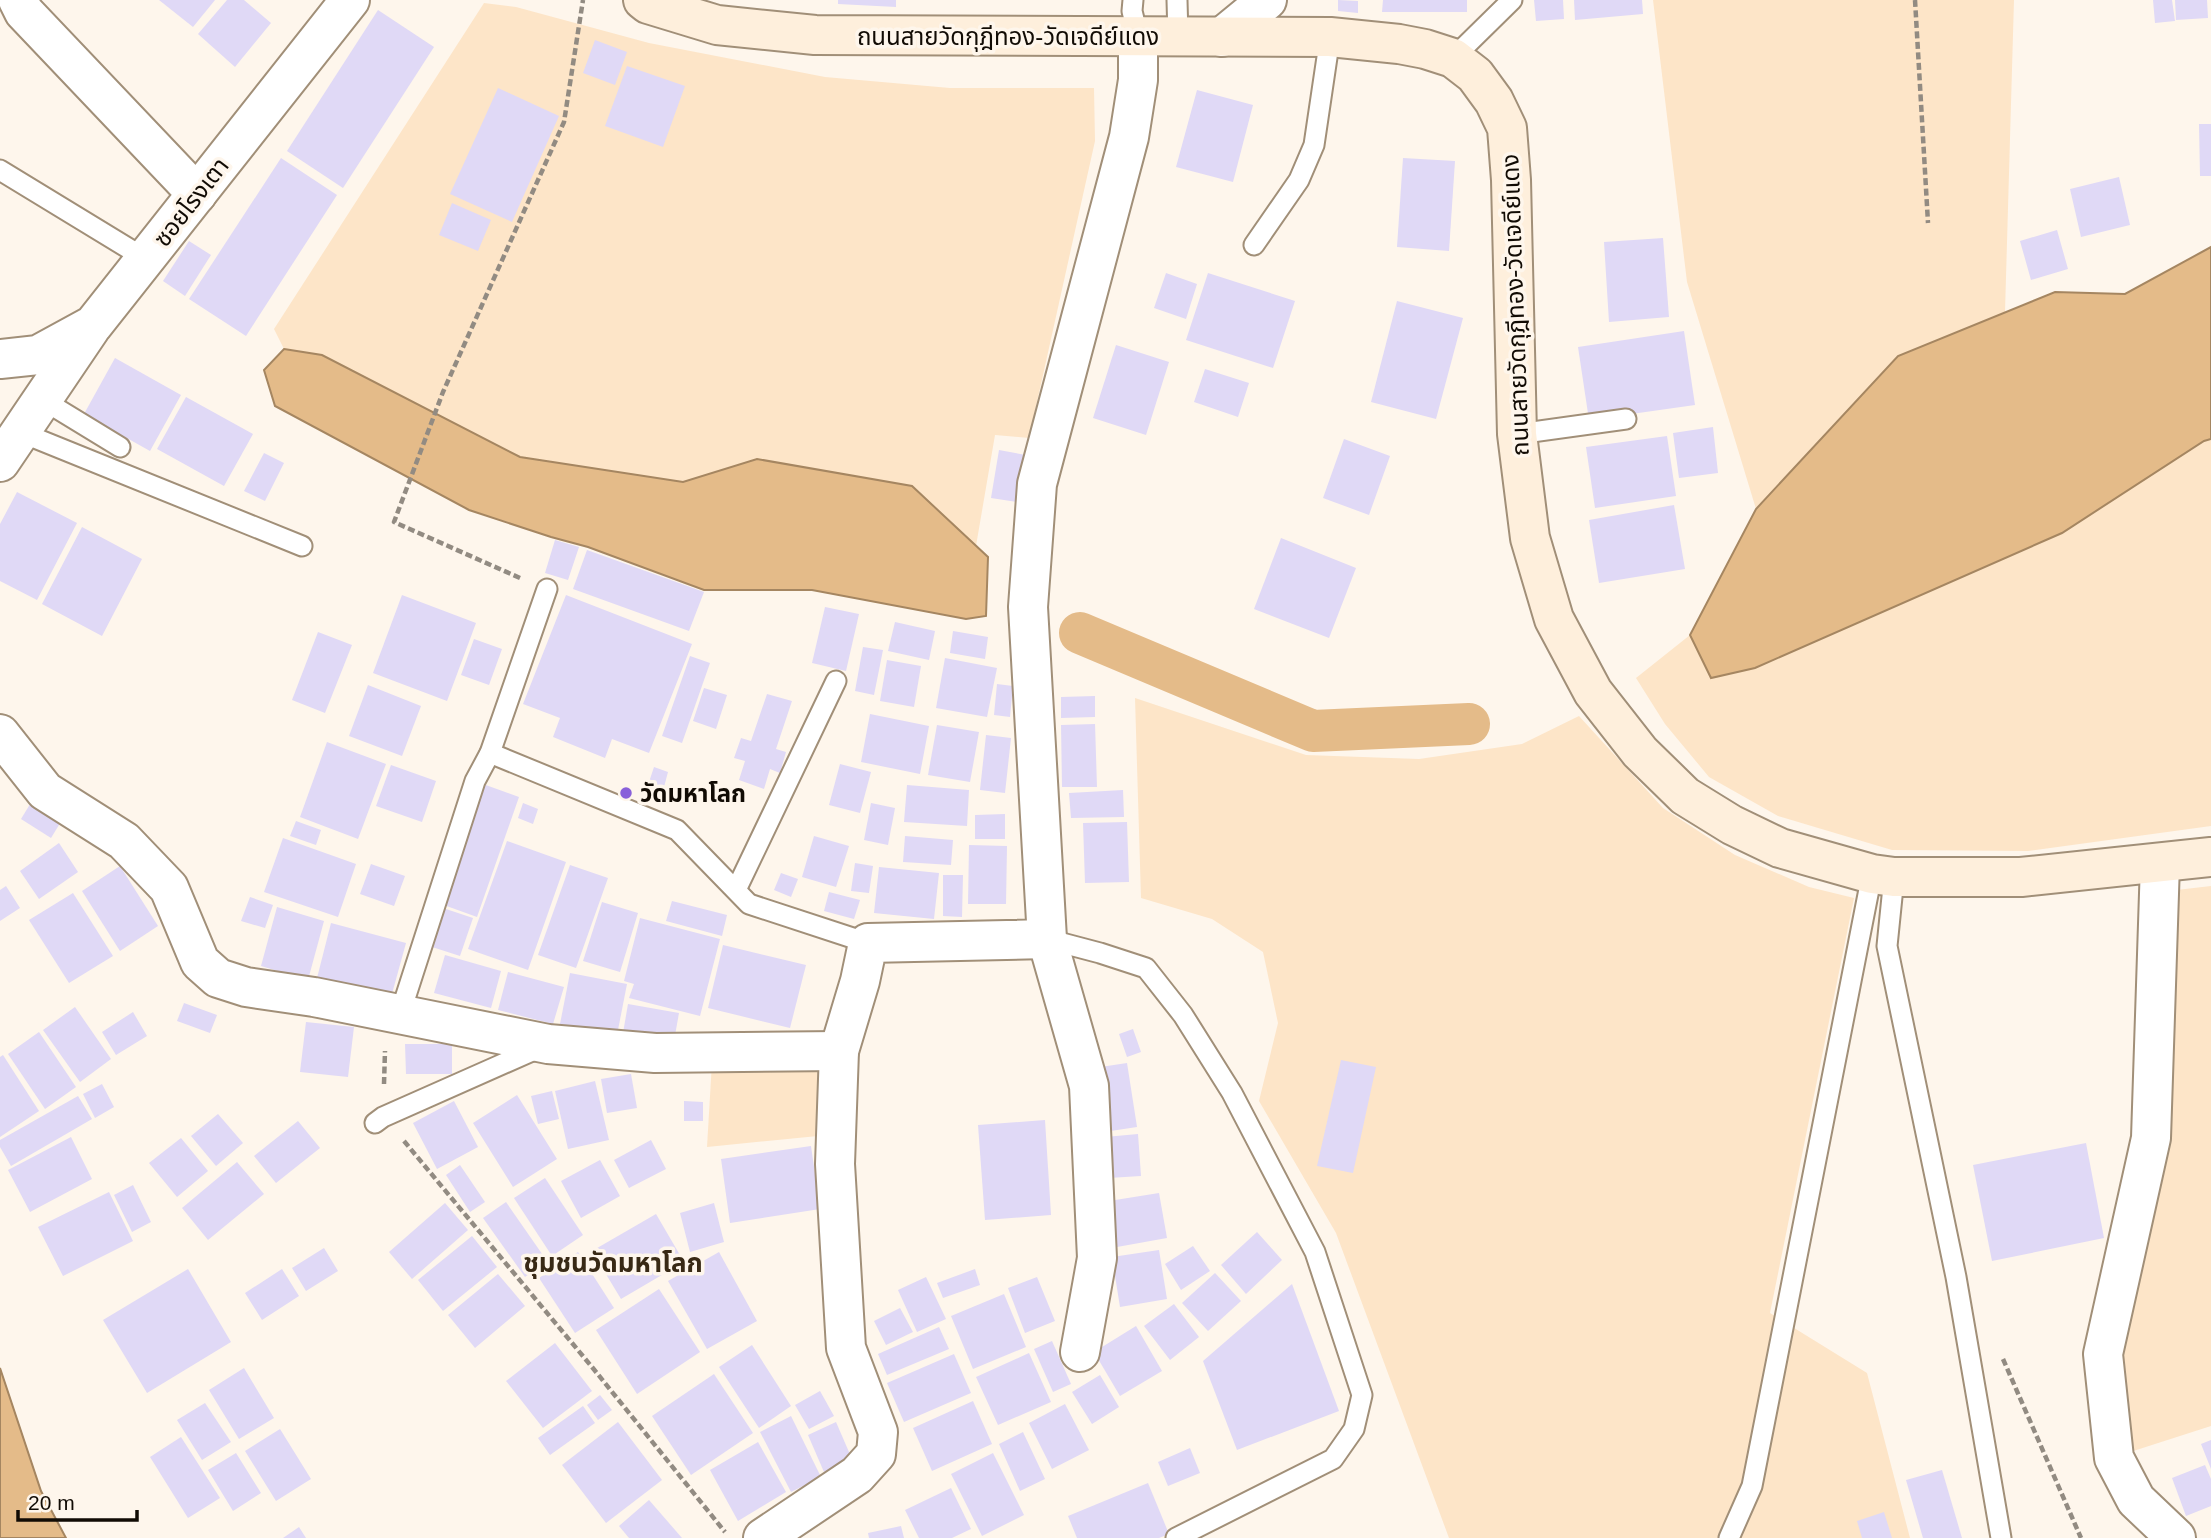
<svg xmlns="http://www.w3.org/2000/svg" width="2211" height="1538" viewBox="0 0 2211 1538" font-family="Helvetica,'Noto Sans Thai',sans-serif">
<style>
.green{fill:#fde5c8}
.water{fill:#e4bb89;stroke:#a58661;stroke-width:2}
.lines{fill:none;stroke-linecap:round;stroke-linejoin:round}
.canal{stroke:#e4bb89;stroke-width:42}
.building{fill:#e0d9f6}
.lane-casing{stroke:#a18f78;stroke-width:23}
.street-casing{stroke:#a18f78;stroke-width:42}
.secondary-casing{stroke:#a18f78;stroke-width:42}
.path{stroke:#928b82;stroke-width:4.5;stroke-dasharray:7 3.5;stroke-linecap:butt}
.lane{stroke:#fff;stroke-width:19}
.street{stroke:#fff;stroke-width:38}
.secondary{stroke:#feefdc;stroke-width:38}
.poi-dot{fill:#8960da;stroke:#fef6ec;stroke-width:2.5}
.labels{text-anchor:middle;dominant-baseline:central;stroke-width:7;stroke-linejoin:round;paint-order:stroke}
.street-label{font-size:24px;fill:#110b04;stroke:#fef6ec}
.poi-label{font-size:24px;font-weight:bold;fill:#110b04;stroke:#fef6ec;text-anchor:start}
.neighbourhood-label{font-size:26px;font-weight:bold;fill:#382915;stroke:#fef6ec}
</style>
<rect width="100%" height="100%" fill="#fef6ec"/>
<g class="green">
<path d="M 1653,0 L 2014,0 L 2005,312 L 1898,356 L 1756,509 L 1687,282 Z"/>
<path d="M 484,3 L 516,7 L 649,43 L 825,77 L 950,88 L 1094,88 L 1095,141 L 1029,438 L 995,435 L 976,546 L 912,486 L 757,459 L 683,482 L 520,457 L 322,355 L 284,349 L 274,329 Z"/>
<path d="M 2211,439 L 2211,826 L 2028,851 L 1892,850 L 1778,816 L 1709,777 L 1665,724 L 1636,678 L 1690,635 L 1711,678 L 2204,441 Z"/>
<path d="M 1135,698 L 1306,755 L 1419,759 L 1522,744 L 1579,716 L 1663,808 L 1735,855 L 1809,887 L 1854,898 L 1770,1313 L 1867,1373 L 1910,1538 L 1449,1538 L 1336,1233 L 1259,1101 L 1278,1023 L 1263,952 L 1212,919 L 1141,898 Z"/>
<path d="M 2211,886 L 2211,1426 L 2124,1454 L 2111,1356 L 2168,891 Z"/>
<path d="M 823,1060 L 818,1136 L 707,1147 L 712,1062 Z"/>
</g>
<g class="water">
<path d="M 2211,247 L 2211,439 L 2204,441 L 2062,533 L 1755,668 L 1711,678 L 1690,635 L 1756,509 L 1898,356 L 2055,292 L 2125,294 Z"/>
<path d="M 284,349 L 322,355 L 520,457 L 683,482 L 757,459 L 912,486 L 988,557 L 986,616 L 966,619 L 812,590 L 704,590 L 588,547 L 551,537 L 469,510 L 275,406 L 264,370 Z"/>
<path d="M 0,1368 L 41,1491 L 66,1538 L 0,1538 Z"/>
</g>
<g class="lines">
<path class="canal" d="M 1080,633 L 1313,731 L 1469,724"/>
</g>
<g class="building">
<path d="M 159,0 L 215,0 L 193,27 Z"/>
<path d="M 227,0 L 244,0 L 271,23 L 235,67 L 198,34 Z"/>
<path d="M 838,0 L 896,0 L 896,7 L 838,4 Z"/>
<path d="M 1338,0 L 1358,1 L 1358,13 L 1338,11 Z"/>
<path d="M 1383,0 L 1467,0 L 1467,12 L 1382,12 Z"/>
<path d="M 1534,0 L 1563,0 L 1564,19 L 1536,21 Z"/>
<path d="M 1574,0 L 1642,0 L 1643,14 L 1575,20 Z"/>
<path d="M 2153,0 L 2172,0 L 2175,21 L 2155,23 Z"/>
<path d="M 2175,0 L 2207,0 L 2208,18 L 2176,20 Z"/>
<path d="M 378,10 L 434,47 L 343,188 L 287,151 Z"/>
<path d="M 595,40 L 627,52 L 615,85 L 583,73 Z"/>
<path d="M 627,66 L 685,86 L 663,147 L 605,126 Z"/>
<path d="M 498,88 L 559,116 L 512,222 L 450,194 Z"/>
<path d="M 1197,90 L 1253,105 L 1233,182 L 1176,167 Z"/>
<path d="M 2199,124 L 2211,124 L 2211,176 L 2200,176 Z"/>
<path d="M 281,158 L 337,195 L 246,336 L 189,299 Z"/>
<path d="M 1403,158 L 1455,161 L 1449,251 L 1397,247 Z"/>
<path d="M 2119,177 L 2130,225 L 2081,237 L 2070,189 Z"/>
<path d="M 452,203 L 491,220 L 478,251 L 439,235 Z"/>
<path d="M 2057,230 L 2068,269 L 2031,280 L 2020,241 Z"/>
<path d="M 1663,238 L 1669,317 L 1609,322 L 1604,242 Z"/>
<path d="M 189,241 L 211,255 L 185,296 L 163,281 Z"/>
<path d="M 1166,273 L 1197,284 L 1186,319 L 1154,308 Z"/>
<path d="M 1208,273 L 1295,301 L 1273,368 L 1186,340 Z"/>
<path d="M 1397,301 L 1463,318 L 1436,419 L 1371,402 Z"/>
<path d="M 1684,331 L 1695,405 L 1589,420 L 1578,347 Z"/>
<path d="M 1116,345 L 1169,362 L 1146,435 L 1093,418 Z"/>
<path d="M 115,358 L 181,395 L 150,451 L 84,414 Z"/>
<path d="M 1205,369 L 1249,383 L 1238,417 L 1194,402 Z"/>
<path d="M 186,397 L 253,434 L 224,486 L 157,449 Z"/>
<path d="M 1713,427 L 1718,473 L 1679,478 L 1673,433 Z"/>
<path d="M 1667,436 L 1676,496 L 1595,508 L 1586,447 Z"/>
<path d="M 1344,439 L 1390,456 L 1369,515 L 1323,498 Z"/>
<path d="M 999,450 L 1026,455 L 1017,502 L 991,498 Z"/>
<path d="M 264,453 L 284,463 L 265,501 L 244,491 Z"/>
<path d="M 17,492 L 77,523 L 37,600 L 0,581 L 0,524 Z"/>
<path d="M 1674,505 L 1685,569 L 1599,583 L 1589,520 Z"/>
<path d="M 82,527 L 142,559 L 102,636 L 42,604 Z"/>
<path d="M 1281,538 L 1356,568 L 1329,638 L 1254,609 Z"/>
<path d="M 555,540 L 579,547 L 568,580 L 545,573 Z"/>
<path d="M 587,550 L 704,592 L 689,631 L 573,589 Z"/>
<path d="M 402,595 L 476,623 L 447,701 L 373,673 Z"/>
<path d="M 566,595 L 692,644 L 649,753 L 612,739 L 605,758 L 553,737 L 560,718 L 523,704 Z"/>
<path d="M 825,607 L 859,614 L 846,671 L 812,663 Z"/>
<path d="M 895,622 L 935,631 L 929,660 L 888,651 Z"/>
<path d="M 953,631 L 988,637 L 985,659 L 950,653 Z"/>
<path d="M 318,632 L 352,645 L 325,713 L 292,700 Z"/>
<path d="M 474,639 L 502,649 L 489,685 L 461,675 Z"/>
<path d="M 863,647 L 883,650 L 874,695 L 855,691 Z"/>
<path d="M 690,656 L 710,663 L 682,743 L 662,736 Z"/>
<path d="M 945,658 L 997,668 L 987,717 L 936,708 Z"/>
<path d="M 887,660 L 921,666 L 914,707 L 880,701 Z"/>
<path d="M 997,684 L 1013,686 L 1010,717 L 994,715 Z"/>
<path d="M 368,685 L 421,706 L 402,756 L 349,736 Z"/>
<path d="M 704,688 L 727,695 L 716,729 L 693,721 Z"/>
<path d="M 767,694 L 792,701 L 776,749 L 786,752 L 780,773 L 770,769 L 764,789 L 739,780 L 745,761 L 734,758 L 741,738 L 751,741 Z"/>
<path d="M 1095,696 L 1095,717 L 1061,718 L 1061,697 Z"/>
<path d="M 870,714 L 929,726 L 920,774 L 861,762 Z"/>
<path d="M 1095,724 L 1097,787 L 1062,787 L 1061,725 Z"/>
<path d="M 937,725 L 979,732 L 970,782 L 928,775 Z"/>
<path d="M 986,735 L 1011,738 L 1005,793 L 980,790 Z"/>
<path d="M 327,742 L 386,764 L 358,839 L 300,817 Z"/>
<path d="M 840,764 L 871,772 L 860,813 L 829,805 Z"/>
<path d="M 391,765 L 436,781 L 422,822 L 376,806 Z"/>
<path d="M 654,767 L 668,772 L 664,787 L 649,782 Z"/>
<path d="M 483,784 L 519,797 L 477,917 L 441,904 Z"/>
<path d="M 907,785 L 969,790 L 967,826 L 904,822 Z"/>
<path d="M 1123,790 L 1124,817 L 1071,818 L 1069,793 Z"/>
<path d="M 32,801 L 62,820 L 51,838 L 21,819 Z"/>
<path d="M 523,803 L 538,809 L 533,824 L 518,818 Z"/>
<path d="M 871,803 L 895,808 L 888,845 L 864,840 Z"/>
<path d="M 1005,814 L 1005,839 L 975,839 L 975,815 Z"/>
<path d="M 296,821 L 321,830 L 316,845 L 290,836 Z"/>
<path d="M 1127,822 L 1129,882 L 1085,883 L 1083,823 Z"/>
<path d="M 814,836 L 849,846 L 836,887 L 802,877 Z"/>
<path d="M 905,836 L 953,840 L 951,865 L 903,862 Z"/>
<path d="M 283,838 L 356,864 L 338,917 L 264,892 Z"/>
<path d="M 507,841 L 566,862 L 528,970 L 468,949 Z"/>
<path d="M 59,843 L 78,872 L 39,899 L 20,871 Z"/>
<path d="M 969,845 L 1007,846 L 1006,904 L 968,904 Z"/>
<path d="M 855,863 L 873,866 L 869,893 L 851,891 Z"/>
<path d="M 371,864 L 405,876 L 394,906 L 360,894 Z"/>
<path d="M 570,865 L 608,878 L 576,968 L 538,955 Z"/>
<path d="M 120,866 L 158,926 L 120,951 L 82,891 Z"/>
<path d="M 879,867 L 939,873 L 934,919 L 874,913 Z"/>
<path d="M 781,873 L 798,879 L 791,897 L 774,890 Z"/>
<path d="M 943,875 L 963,875 L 962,917 L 943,916 Z"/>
<path d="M 6,886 L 20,908 L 0,921 L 0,890 Z"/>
<path d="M 829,892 L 860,900 L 854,919 L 824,911 Z"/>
<path d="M 73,893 L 113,956 L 69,983 L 29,920 Z"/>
<path d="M 250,897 L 273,905 L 265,928 L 241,921 Z"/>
<path d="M 672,901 L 727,915 L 722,936 L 666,921 Z"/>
<path d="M 602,902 L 638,913 L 620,972 L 583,961 Z"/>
<path d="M 277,907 L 324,921 L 308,980 L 261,966 Z"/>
<path d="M 443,908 L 473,918 L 460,956 L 429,946 Z"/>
<path d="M 640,918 L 720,939 L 700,1016 L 629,998 L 634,984 L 624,981 Z"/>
<path d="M 331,923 L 406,943 L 390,1001 L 316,982 Z"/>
<path d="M 723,945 L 806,965 L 790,1028 L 708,1008 Z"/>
<path d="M 445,955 L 501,971 L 491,1008 L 434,993 Z"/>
<path d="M 508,972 L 564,987 L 553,1024 L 498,1010 Z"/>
<path d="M 570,973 L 627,984 L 617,1035 L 560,1024 Z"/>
<path d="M 184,1003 L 217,1015 L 210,1033 L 177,1021 Z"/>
<path d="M 628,1004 L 679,1013 L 674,1041 L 623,1033 Z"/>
<path d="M 75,1007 L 111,1059 L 80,1082 L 43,1030 Z"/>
<path d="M 133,1012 L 147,1036 L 116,1055 L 102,1032 Z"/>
<path d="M 306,1022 L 354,1027 L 348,1077 L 300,1072 Z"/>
<path d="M 1133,1029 L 1141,1052 L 1127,1057 L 1119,1034 Z"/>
<path d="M 39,1032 L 76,1087 L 45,1109 L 8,1054 Z"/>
<path d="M 405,1044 L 452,1044 L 452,1074 L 406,1074 Z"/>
<path d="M 3,1055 L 39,1111 L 0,1137 L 0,1057 Z"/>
<path d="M 1341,1060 L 1376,1067 L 1353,1173 L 1317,1166 Z"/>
<path d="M 1127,1063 L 1137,1127 L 1104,1132 L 1094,1068 Z"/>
<path d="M 631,1074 L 637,1108 L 607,1113 L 601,1079 Z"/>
<path d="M 595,1081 L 609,1140 L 568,1149 L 555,1091 Z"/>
<path d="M 102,1084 L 114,1107 L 95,1118 L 83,1094 Z"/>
<path d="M 552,1091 L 559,1119 L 538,1124 L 531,1096 Z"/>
<path d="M 517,1095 L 557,1159 L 513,1187 L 473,1123 Z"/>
<path d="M 78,1096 L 92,1119 L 11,1166 L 0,1147 L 0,1140 Z"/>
<path d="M 454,1101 L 478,1147 L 437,1169 L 413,1123 Z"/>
<path d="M 684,1101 L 703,1102 L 703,1121 L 684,1121 Z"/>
<path d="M 218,1114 L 243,1143 L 216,1166 L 191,1136 Z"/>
<path d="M 1045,1120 L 1051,1215 L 985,1220 L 978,1125 Z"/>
<path d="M 298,1121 L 320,1148 L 276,1183 L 254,1156 Z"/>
<path d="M 1138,1134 L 1141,1176 L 1109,1178 L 1105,1137 Z"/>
<path d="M 71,1137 L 92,1179 L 30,1212 L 8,1170 Z"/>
<path d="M 181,1138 L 208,1171 L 177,1197 L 149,1163 Z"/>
<path d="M 651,1140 L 666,1169 L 629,1188 L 614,1160 Z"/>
<path d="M 2086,1143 L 2104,1238 L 1992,1261 L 1973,1165 Z"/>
<path d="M 811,1146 L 820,1209 L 730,1223 L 721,1159 Z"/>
<path d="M 600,1160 L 620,1196 L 581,1218 L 561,1181 Z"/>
<path d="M 237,1162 L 264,1194 L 208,1240 L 182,1208 Z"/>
<path d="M 460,1165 L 485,1202 L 470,1212 L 446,1175 Z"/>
<path d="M 545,1178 L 583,1235 L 552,1256 L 514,1198 Z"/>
<path d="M 133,1185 L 151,1222 L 132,1232 L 114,1195 Z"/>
<path d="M 109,1192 L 133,1241 L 63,1276 L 38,1227 Z"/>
<path d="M 1159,1193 L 1167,1238 L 1117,1247 L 1109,1201 Z"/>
<path d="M 506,1202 L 547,1261 L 525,1277 L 483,1218 Z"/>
<path d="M 445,1203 L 468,1230 L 412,1279 L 389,1252 Z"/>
<path d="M 714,1203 L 724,1242 L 690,1252 L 680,1213 Z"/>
<path d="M 656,1214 L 684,1262 L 621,1299 L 592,1251 Z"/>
<path d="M 1257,1232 L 1282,1260 L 1246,1294 L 1221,1265 Z"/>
<path d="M 472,1236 L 497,1267 L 443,1311 L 418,1280 Z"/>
<path d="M 1193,1246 L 1210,1271 L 1181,1290 L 1165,1264 Z"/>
<path d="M 324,1248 L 338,1271 L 306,1291 L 292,1268 Z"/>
<path d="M 1159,1250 L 1167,1299 L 1120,1307 L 1112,1257 Z"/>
<path d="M 578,1252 L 614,1308 L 575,1333 L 539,1278 Z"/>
<path d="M 719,1252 L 757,1321 L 707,1349 L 668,1281 Z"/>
<path d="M 188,1269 L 231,1342 L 147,1393 L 103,1320 Z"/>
<path d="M 282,1269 L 299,1296 L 262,1320 L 245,1293 Z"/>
<path d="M 975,1269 L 980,1285 L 943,1298 L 937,1283 Z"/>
<path d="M 1215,1273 L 1241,1301 L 1208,1331 L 1182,1303 Z"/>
<path d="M 498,1274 L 525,1306 L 475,1348 L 448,1315 Z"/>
<path d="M 926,1277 L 946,1319 L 917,1332 L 898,1290 Z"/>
<path d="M 1037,1277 L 1055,1321 L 1025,1333 L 1008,1288 Z"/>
<path d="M 1292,1284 L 1339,1411 L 1237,1450 L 1203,1361 Z"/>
<path d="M 659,1289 L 700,1352 L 637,1394 L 596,1330 Z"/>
<path d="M 1004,1294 L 1026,1347 L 973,1369 L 951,1316 Z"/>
<path d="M 1174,1304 L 1199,1337 L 1170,1360 L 1144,1326 Z"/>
<path d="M 900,1308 L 913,1332 L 886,1345 L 874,1321 Z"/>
<path d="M 1136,1326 L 1162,1371 L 1120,1396 L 1094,1352 Z"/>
<path d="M 939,1327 L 949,1349 L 887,1375 L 878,1354 Z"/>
<path d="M 1052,1341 L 1071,1384 L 1053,1392 L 1034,1349 Z"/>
<path d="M 555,1343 L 592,1391 L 543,1428 L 506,1381 Z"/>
<path d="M 752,1345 L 791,1406 L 759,1428 L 719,1367 Z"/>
<path d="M 1029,1353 L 1051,1402 L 998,1425 L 976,1377 Z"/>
<path d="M 954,1354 L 971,1393 L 904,1422 L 887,1383 Z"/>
<path d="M 244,1368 L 274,1418 L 239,1439 L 209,1390 Z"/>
<path d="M 714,1374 L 753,1433 L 691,1475 L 652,1416 Z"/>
<path d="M 1100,1375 L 1119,1407 L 1092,1424 L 1072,1392 Z"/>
<path d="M 820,1391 L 834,1416 L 809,1429 L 795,1405 Z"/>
<path d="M 600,1395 L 612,1410 L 598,1420 L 587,1405 Z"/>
<path d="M 973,1401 L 992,1444 L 932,1471 L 913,1428 Z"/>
<path d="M 205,1403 L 231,1442 L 202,1460 L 177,1420 Z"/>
<path d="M 1065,1404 L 1089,1450 L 1052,1469 L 1029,1423 Z"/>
<path d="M 583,1406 L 595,1423 L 550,1455 L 538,1438 Z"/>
<path d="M 791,1416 L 821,1477 L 791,1492 L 760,1432 Z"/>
<path d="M 618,1422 L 662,1480 L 606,1523 L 562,1465 Z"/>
<path d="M 836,1422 L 852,1459 L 824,1472 L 808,1435 Z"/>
<path d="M 280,1429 L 311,1479 L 276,1501 L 245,1451 Z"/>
<path d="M 1023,1432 L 1045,1479 L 1020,1491 L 999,1444 Z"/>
<path d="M 181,1437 L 220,1498 L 188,1518 L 150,1457 Z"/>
<path d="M 2211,1440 L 2211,1469 L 2201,1444 Z"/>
<path d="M 758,1442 L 786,1492 L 738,1521 L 710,1470 Z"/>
<path d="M 1190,1448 L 1200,1473 L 1168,1486 L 1158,1462 Z"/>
<path d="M 236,1453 L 261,1493 L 233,1511 L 208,1470 Z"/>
<path d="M 993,1453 L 1024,1515 L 982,1536 L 951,1474 Z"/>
<path d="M 2205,1465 L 2211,1479 L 2211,1506 L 2186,1516 L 2172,1478 Z"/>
<path d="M 1942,1470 L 1962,1538 L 1923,1538 L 1906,1480 Z"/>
<path d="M 1148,1483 L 1169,1534 L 1159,1538 L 1077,1538 L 1068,1516 Z"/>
<path d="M 951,1488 L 971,1529 L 952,1538 L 919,1538 L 905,1510 Z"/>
<path d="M 649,1500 L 682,1538 L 629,1538 L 619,1526 Z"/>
<path d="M 1884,1512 L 1892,1538 L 1862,1538 L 1857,1521 Z"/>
<path d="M 901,1526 L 904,1538 L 869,1538 L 868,1533 Z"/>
<path d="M 299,1527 L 306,1538 L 283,1538 Z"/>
</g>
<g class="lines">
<g class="lane-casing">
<g id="lane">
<path d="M 1133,0 L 1132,11 L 1138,36"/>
<path d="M 1177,0 L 1178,37"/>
<path d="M 1453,58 L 1512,0"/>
<path d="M 0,170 L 146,259"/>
<path d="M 1254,245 L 1299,180 L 1314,145 L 1330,37"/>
<path d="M 43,400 L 120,447"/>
<path d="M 20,432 L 302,546"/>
<path d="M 1517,434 L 1626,419"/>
<path d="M 490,753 L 677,830 L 749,904 L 868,943"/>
<path d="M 1894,877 L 1887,946 L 1956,1277 L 2001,1538"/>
<path d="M 736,890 L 836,681"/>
<path d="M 1047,939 L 1100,953 L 1146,968 L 1183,1015 L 1232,1093 L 1315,1252 L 1362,1395 L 1354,1429 L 1333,1459 L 1176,1538"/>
<path d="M 400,1014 L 475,781 L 490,753 L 547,589"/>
<path d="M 375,1123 L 383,1117 L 541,1047"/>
<path d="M 1729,1538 L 1752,1486 L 1872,874"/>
</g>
</g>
<g class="street-casing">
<g id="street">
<path d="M 18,0 L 24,12 L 197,194"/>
<path d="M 1222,37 L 1267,0"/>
<path d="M 0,359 L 38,355 L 93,325 L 350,0"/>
<path d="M 0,462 L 90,329"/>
<path d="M 0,734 L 45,791 L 124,841 L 169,888 L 200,962 L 218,978 L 246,987 L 314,997 L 548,1044 L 655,1053 L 839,1051"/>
<path d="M 2160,863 L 2151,1138 L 2103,1354 L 2114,1458 L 2136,1500 L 2176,1538"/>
<path d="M 1047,939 L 1089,1086 L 1097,1258 L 1080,1352"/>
<path d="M 763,1538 L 857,1475 L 876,1454 L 878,1432 L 846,1348 L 835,1164 L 839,1051 L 860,981 L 868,943 L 1047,939 L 1028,607 L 1037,484 L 1129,137 L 1138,80 L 1138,36"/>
</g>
</g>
<g class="secondary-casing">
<path id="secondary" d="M 643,0 L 648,4 L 717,25 L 815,35 L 1330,37 L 1399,44 L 1425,49 L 1453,58 L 1475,75 L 1494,101 L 1507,128 L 1511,180 L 1517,434 L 1530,538 L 1554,619 L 1593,692 L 1640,752 L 1685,796 L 1732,825 L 1780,848 L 1872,874 L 1894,877 L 2021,877 L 2211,857"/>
</g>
<g class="path">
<path d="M 1915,0 L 1928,223"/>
<path d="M 520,578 L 394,522 L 443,392 L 564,122 L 583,0"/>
<path d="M 384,1084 L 385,1051"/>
<path d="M 404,1141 L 592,1367 L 725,1532"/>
<path d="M 2003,1359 L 2081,1538"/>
</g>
<use href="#lane" class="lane"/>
<use href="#street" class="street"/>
<use href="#secondary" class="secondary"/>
</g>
<circle class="poi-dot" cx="626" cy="793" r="7"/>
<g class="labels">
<g class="street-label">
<text x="1008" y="36">ถนนสายวัดกุฎีทอง-วัดเจดีย์แดง</text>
<text transform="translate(191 202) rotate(-52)">ซอยโรงเตา</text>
<text transform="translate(1515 305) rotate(-92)">ถนนสายวัดกุฎีทอง-วัดเจดีย์แดง</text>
</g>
<g class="poi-label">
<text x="640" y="793">วัดมหาโลก</text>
</g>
<g class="neighbourhood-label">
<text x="613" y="1263">ชุมชนวัดมหาโลก</text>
</g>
</g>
<path d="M18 1510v10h119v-10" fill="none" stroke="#110b04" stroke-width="3.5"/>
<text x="28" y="1510" font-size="21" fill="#110b04" stroke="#fef6ec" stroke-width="5" paint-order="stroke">20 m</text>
</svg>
